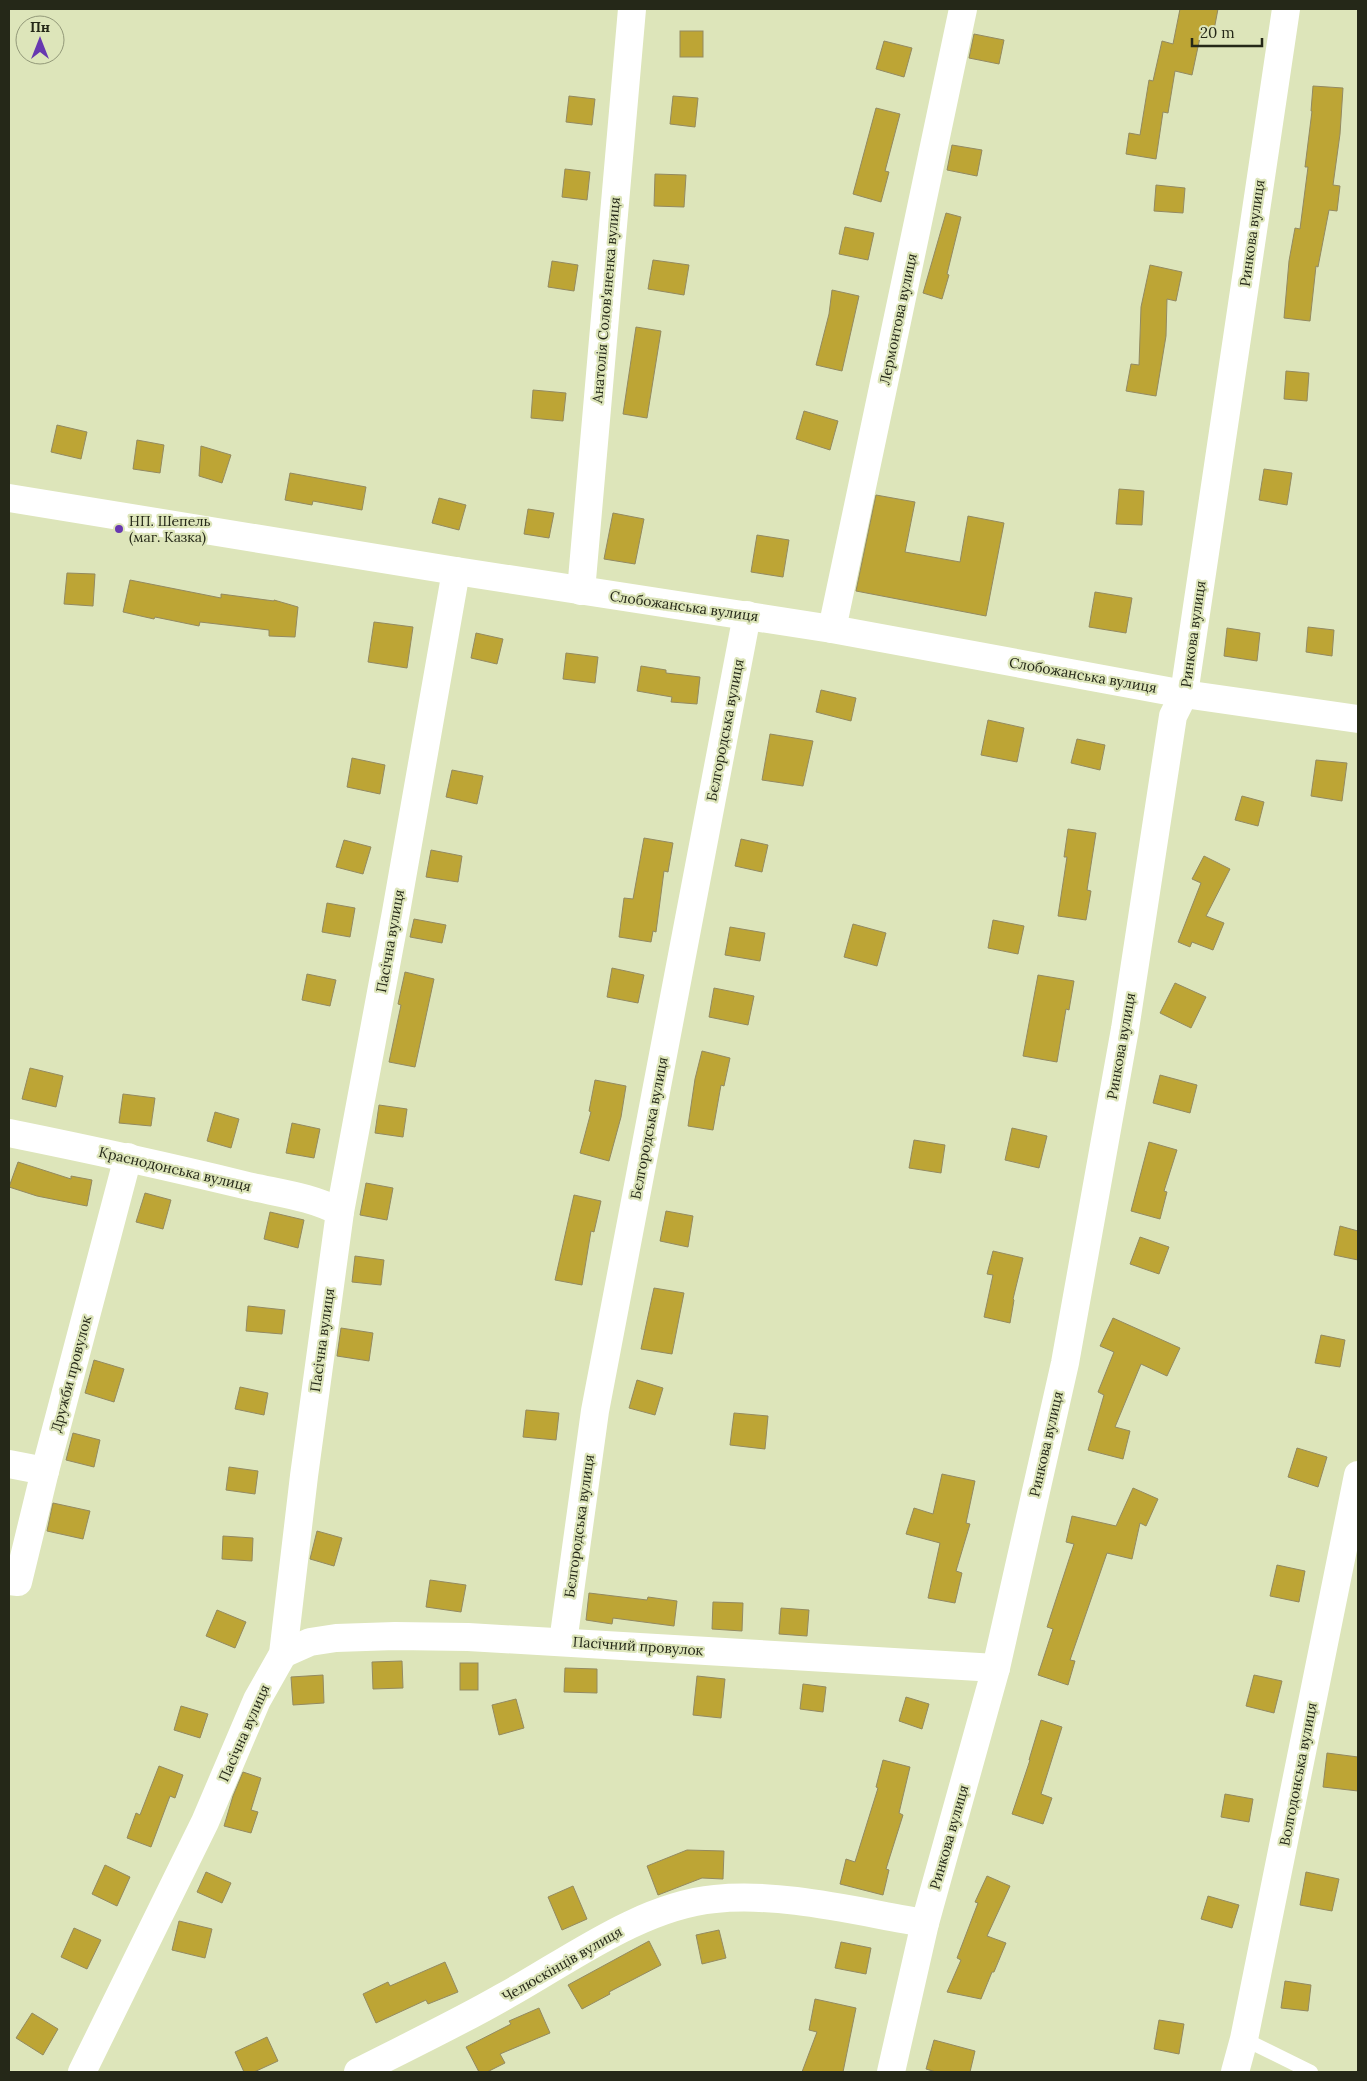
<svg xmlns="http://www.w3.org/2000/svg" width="1367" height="2081" viewBox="0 0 1367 2081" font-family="Lora,serif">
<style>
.building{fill:#bda535;stroke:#938a61}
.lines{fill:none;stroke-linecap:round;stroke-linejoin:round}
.service{stroke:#fff;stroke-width:14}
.minor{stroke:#fff;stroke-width:28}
.tertiary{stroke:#fff;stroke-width:28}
.secondary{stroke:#fff;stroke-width:28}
.poi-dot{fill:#6738b0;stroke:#dde5ba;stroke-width:2}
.labels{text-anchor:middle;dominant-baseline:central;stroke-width:4.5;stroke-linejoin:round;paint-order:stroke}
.street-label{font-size:14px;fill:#252818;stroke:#dde5ba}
.poi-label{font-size:14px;fill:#252818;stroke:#dde5ba;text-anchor:start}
</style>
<rect width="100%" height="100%" fill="#dde5ba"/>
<g class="building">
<path d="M 1180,9 L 1218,9 L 1214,30 L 1202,28 L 1192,75 L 1175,71 L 1168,113 L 1163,112 L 1156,159 L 1126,154 L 1129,133 L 1140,135 L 1149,80 L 1153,81 L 1162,41 L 1173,44 Z"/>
<rect x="680" y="31" width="23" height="26"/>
<path d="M 974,34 L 1004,40 L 999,64 L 969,58 Z"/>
<path d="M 884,41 L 912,48 L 904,77 L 876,69 Z"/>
<path d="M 1313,86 L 1343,88 L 1340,134 L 1333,185 L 1340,186 L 1337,211 L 1329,210 L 1318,267 L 1316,266 L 1310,321 L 1284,318 L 1289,261 L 1295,228 L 1300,229 L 1308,167 L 1305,167 L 1312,111 L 1311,111 Z"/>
<path d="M 569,96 L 595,99 L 592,125 L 566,122 Z"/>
<path d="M 673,96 L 698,98 L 695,127 L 670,124 Z"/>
<path d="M 876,108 L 900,114 L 885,171 L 889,172 L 881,202 L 853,194 Z"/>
<path d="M 952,145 L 982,150 L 977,176 L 947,170 Z"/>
<path d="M 565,169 L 590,172 L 587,200 L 562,197 Z"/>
<path d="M 655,174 L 686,175 L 684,207 L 654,206 Z"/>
<path d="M 1156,185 L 1185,188 L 1183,213 L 1154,211 Z"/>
<path d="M 946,213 L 961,217 L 947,274 L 949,275 L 942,299 L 923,293 Z"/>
<path d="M 845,227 L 874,233 L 868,260 L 839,254 Z"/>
<path d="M 653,260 L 689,265 L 684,295 L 648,289 Z"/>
<path d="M 552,261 L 578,265 L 574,291 L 548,287 Z"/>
<path d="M 1150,265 L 1182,272 L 1176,301 L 1167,299 L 1166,336 L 1156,396 L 1126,391 L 1131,364 L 1139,365 L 1141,307 Z"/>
<path d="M 832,290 L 859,296 L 842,371 L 816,365 L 829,314 Z"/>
<path d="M 636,327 L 661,331 L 647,418 L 623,414 Z"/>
<path d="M 1286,371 L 1309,373 L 1307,401 L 1284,399 Z"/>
<path d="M 533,390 L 566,393 L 563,421 L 531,418 Z"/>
<path d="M 804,411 L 838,421 L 830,450 L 796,439 Z"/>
<path d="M 57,425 L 87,432 L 81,459 L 51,452 Z"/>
<path d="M 137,440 L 164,445 L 160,473 L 133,469 Z"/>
<path d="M 201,446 L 231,455 L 222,483 L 199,476 Z"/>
<path d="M 1264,469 L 1292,473 L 1287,505 L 1259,500 Z"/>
<path d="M 290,473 L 366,487 L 362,510 L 313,501 L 312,505 L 285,500 Z"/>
<path d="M 1119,489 L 1144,491 L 1142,525 L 1116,524 Z"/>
<path d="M 876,495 L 915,502 L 905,552 L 960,562 L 968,516 L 1004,523 L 986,616 L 856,591 Z"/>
<path d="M 439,498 L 466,505 L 459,530 L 432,523 Z"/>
<path d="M 528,509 L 554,513 L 549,538 L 524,534 Z"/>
<path d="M 613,513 L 644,519 L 635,564 L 604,559 Z"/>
<path d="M 757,535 L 789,540 L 783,577 L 751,572 Z"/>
<path d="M 67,573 L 95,574 L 93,606 L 64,604 Z"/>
<path d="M 130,580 L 221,598 L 221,594 L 274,601 L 274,600 L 298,607 L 295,637 L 269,636 L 269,630 L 200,622 L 199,626 L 155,617 L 154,619 L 123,612 Z"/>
<path d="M 1095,592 L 1132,598 L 1126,633 L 1089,627 Z"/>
<path d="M 374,622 L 413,627 L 407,668 L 368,662 Z"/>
<path d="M 1308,627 L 1334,630 L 1332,656 L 1306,652 Z"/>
<path d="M 1227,628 L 1260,633 L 1257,661 L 1224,656 Z"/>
<path d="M 476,633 L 503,639 L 497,664 L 471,658 Z"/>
<path d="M 566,653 L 598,657 L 595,683 L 563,679 Z"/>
<path d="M 641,666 L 666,670 L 666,673 L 700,677 L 697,704 L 671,702 L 672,697 L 637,691 Z"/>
<path d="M 821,690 L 856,698 L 851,721 L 816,712 Z"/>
<path d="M 988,720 L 1024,728 L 1017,762 L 981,755 Z"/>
<path d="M 770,734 L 813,741 L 803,786 L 762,780 Z"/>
<path d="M 1077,739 L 1105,745 L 1100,770 L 1071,763 Z"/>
<path d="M 352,758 L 385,765 L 380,794 L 347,787 Z"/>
<path d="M 1316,760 L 1347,763 L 1342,801 L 1311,796 Z"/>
<path d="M 452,770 L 483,776 L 477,804 L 446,797 Z"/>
<path d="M 1242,796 L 1264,802 L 1258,826 L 1235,820 Z"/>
<path d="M 1068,829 L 1096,833 L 1087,890 L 1091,891 L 1086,920 L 1058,916 L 1067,857 L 1064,857 Z"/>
<path d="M 644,838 L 673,843 L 668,872 L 664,871 L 656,932 L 653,931 L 651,942 L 619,937 L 624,898 L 633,899 Z"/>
<path d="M 741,839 L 768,845 L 762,872 L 735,866 Z"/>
<path d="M 344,840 L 371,847 L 363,874 L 336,867 Z"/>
<path d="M 431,850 L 462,856 L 458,882 L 426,877 Z"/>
<path d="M 1204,856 L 1230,869 L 1206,916 L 1224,923 L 1213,950 L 1192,942 L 1190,947 L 1178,942 L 1201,883 L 1192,879 Z"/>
<path d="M 327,903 L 355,908 L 350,937 L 322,932 Z"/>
<path d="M 414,919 L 446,925 L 442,943 L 410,937 Z"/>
<path d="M 993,920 L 1024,926 L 1018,954 L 988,948 Z"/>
<path d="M 853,924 L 886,933 L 877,966 L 844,957 Z"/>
<path d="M 730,927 L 765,933 L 760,961 L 725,955 Z"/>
<path d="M 612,968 L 644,975 L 638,1003 L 607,997 Z"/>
<path d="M 405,972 L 434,979 L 415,1067 L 389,1062 L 401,1005 L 398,1004 Z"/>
<path d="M 307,974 L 336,980 L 330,1006 L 302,1000 Z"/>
<path d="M 1038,975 L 1074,981 L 1069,1010 L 1066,1009 L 1057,1062 L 1023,1056 Z"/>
<path d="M 1175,983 L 1206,997 L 1191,1028 L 1160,1013 Z"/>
<path d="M 714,988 L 754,996 L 748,1025 L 709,1017 Z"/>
<path d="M 702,1051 L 730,1058 L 724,1086 L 721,1085 L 713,1130 L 688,1126 L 695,1079 Z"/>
<path d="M 30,1068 L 63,1076 L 56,1107 L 22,1099 Z"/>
<path d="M 1160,1075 L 1197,1085 L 1190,1113 L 1153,1103 Z"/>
<path d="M 595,1080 L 626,1086 L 621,1117 L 609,1161 L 580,1153 L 591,1112 L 589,1111 Z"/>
<path d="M 123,1094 L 155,1098 L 151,1126 L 119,1123 Z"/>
<path d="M 379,1105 L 407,1109 L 403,1137 L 375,1133 Z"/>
<path d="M 215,1112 L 239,1119 L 231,1148 L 207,1141 Z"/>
<path d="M 292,1123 L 320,1129 L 314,1158 L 286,1153 Z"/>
<path d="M 1012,1128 L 1047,1136 L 1039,1168 L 1005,1160 Z"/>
<path d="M 914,1140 L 945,1145 L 941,1173 L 909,1168 Z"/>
<path d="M 1149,1142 L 1177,1150 L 1164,1191 L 1167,1192 L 1160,1219 L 1131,1211 Z"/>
<path d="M 18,1162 L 71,1179 L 71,1176 L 92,1180 L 87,1206 L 37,1196 L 9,1187 Z"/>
<path d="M 366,1183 L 393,1188 L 387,1220 L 360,1215 Z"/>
<path d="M 145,1193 L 171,1200 L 163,1229 L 136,1222 Z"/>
<path d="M 574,1195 L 601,1201 L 594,1232 L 591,1231 L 582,1285 L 555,1280 Z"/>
<path d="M 666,1211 L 693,1216 L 688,1247 L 660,1241 Z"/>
<path d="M 270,1212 L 304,1220 L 298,1248 L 264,1239 Z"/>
<path d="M 1340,1226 L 1358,1231 L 1358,1260 L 1334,1255 Z"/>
<path d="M 1140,1237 L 1169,1247 L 1159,1274 L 1130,1264 Z"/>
<path d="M 993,1251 L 1023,1258 L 1013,1299 L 1014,1300 L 1010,1323 L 984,1317 L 993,1275 L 987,1274 Z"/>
<path d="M 355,1256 L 384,1260 L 381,1285 L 352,1282 Z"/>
<path d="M 654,1288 L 684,1293 L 672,1354 L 641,1349 Z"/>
<path d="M 248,1306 L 285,1310 L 282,1334 L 246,1331 Z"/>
<path d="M 1113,1318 L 1180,1348 L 1167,1376 L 1141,1364 L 1115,1427 L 1130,1431 L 1123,1459 L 1088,1450 L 1104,1395 L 1098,1392 L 1114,1352 L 1100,1346 Z"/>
<path d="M 341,1328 L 373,1333 L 369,1361 L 337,1356 Z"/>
<path d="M 1321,1335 L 1345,1340 L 1340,1367 L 1315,1363 Z"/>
<path d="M 94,1360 L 124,1369 L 114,1402 L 85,1393 Z"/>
<path d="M 637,1380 L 663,1388 L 655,1415 L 629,1408 Z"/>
<path d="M 240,1387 L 268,1393 L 264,1415 L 235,1409 Z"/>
<path d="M 526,1410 L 559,1413 L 556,1440 L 523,1437 Z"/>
<path d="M 734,1413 L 768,1416 L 765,1449 L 730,1445 Z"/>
<path d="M 73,1433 L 100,1440 L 94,1467 L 66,1460 Z"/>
<path d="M 1297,1448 L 1327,1457 L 1318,1487 L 1288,1477 Z"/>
<path d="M 229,1467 L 258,1471 L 255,1494 L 226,1490 Z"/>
<path d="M 942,1474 L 975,1481 L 966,1523 L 970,1524 L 956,1571 L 962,1573 L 955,1603 L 928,1598 L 940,1543 L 906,1534 L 914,1508 L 933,1514 Z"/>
<path d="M 1133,1488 L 1158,1499 L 1146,1526 L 1140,1523 L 1132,1559 L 1107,1553 L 1070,1660 L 1075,1661 L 1068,1685 L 1038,1675 L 1053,1629 L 1047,1627 L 1074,1544 L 1066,1542 L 1072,1516 L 1116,1526 Z"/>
<path d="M 53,1503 L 90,1511 L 83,1539 L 47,1531 Z"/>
<path d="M 317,1531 L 342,1538 L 334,1566 L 310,1559 Z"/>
<path d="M 223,1536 L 253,1538 L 252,1561 L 222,1559 Z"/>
<path d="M 1277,1565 L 1305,1571 L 1299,1602 L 1270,1596 Z"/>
<path d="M 430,1580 L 466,1585 L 461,1612 L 426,1607 Z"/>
<path d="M 589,1593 L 647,1600 L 648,1597 L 677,1601 L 674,1626 L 613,1618 L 612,1624 L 586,1620 Z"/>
<path d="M 713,1602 L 743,1603 L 742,1631 L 712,1629 Z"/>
<path d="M 781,1608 L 809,1610 L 807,1636 L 779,1634 Z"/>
<path d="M 217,1610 L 246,1622 L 235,1648 L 206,1636 Z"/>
<path d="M 402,1661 L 403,1688 L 373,1689 L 372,1662 Z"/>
<rect x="460" y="1663" width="18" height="27"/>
<path d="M 565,1668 L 597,1669 L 597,1693 L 564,1692 Z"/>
<path d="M 323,1675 L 324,1703 L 293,1705 L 291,1677 Z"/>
<path d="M 1254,1675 L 1282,1681 L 1274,1713 L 1246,1706 Z"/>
<path d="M 697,1676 L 725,1679 L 721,1718 L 693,1715 Z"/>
<path d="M 803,1684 L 826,1687 L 823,1712 L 800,1709 Z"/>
<path d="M 906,1697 L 929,1704 L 922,1729 L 899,1721 Z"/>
<path d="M 516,1699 L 524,1728 L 499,1735 L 492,1705 Z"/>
<path d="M 181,1706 L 208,1714 L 200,1738 L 174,1730 Z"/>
<path d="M 1041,1720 L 1062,1727 L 1041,1794 L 1052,1798 L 1043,1824 L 1012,1814 L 1030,1760 L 1029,1760 Z"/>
<path d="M 1327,1753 L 1358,1757 L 1358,1791 L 1323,1787 Z"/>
<path d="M 883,1760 L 910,1767 L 899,1813 L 903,1815 L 886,1869 L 889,1870 L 883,1895 L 840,1884 L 846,1859 L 855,1862 L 878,1788 L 876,1787 Z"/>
<path d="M 159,1766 L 183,1775 L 175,1798 L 170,1796 L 151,1847 L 127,1838 L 136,1813 L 140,1815 Z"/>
<path d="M 243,1772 L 261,1778 L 251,1810 L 258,1812 L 251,1833 L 224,1826 L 233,1796 Z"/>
<path d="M 1225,1794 L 1253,1799 L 1249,1822 L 1221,1817 Z"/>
<path d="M 687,1850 L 724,1851 L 723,1879 L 702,1878 L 658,1895 L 647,1866 Z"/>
<path d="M 105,1865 L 130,1877 L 117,1906 L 92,1894 Z"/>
<path d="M 206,1872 L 231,1883 L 222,1903 L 197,1892 Z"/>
<path d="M 1306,1872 L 1339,1879 L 1332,1911 L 1300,1905 Z"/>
<path d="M 987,1876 L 1010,1886 L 987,1936 L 1006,1943 L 994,1972 L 992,1972 L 981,1999 L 947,1992 L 961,1960 L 957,1958 L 978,1903 L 975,1902 Z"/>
<path d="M 573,1886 L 587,1919 L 562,1930 L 548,1897 Z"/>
<path d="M 1208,1896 L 1239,1905 L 1232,1928 L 1201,1919 Z"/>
<path d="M 179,1921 L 212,1929 L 205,1958 L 172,1950 Z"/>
<path d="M 74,1928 L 101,1940 L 87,1969 L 61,1957 Z"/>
<path d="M 719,1930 L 726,1958 L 702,1964 L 696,1935 Z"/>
<path d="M 649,1941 L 661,1965 L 609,1992 L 610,1994 L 582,2009 L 568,1985 Z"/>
<path d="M 841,1942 L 871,1948 L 866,1974 L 835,1968 Z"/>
<path d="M 445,1962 L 458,1992 L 428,2004 L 426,2000 L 376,2023 L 363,1994 L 388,1982 L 390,1986 Z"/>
<path d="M 1285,1981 L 1311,1985 L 1308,2011 L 1281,2008 Z"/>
<path d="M 815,1999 L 856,2008 L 843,2072 L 802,2072 L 817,2032 L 809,2030 Z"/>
<path d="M 539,2008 L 550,2033 L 500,2054 L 505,2063 L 487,2072 L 479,2072 L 466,2047 L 511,2024 L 509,2021 Z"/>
<path d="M 32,2013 L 58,2029 L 43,2055 L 16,2038 Z"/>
<path d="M 1159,2020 L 1184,2024 L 1179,2054 L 1154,2049 Z"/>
<path d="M 267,2037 L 278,2061 L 254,2072 L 244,2072 L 235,2052 Z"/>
<path d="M 934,2040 L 975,2051 L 970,2072 L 936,2072 L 926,2069 Z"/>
</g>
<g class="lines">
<path class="service" d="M 1244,2039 L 1311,2072"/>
<g class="minor">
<path d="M 581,591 L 632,9"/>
<path d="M 832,629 L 963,9"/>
<path d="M 1184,694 L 1286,9"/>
<path d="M 9,1133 C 88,1149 166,1166 244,1185 C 277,1193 310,1196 340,1212"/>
<path d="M 9,1464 L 45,1471"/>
<path d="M 9,1581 L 18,1582 L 45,1471 L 128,1157"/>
<path d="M 563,1642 L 595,1411 L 747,615"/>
<path d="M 283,1654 L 310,1642 L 336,1638 L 395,1636 L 468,1637 L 996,1668"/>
<path d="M 82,2072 L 205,1822 L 257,1700 L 283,1654 L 304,1476 L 340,1212 L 396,912 L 456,571"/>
<path d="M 358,2072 C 407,2047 456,2024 503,1997 C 567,1962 640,1906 715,1899 C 782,1892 858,1912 925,1923"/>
<path d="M 1235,2072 L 1244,2039 L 1358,1475"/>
</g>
<path class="tertiary" d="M 9,498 L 456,571 L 832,629 L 1184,694"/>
<path class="secondary" d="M 891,2072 L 925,1923 L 996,1668 L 1065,1363 L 1125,1029 L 1173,716 L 1184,694 L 1358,719"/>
</g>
<circle class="poi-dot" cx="119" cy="529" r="5"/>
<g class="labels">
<g class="street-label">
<text transform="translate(1252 233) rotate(-82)">Ринкова вулиця</text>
<text transform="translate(606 300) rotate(-85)">Анатолія Солов'яненка вулиця</text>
<text transform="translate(898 319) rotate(-78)">Лермонтова вулиця</text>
<text transform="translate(684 606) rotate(8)">Слобожанська вулиця</text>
<text transform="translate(1193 634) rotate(-82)">Ринкова вулиця</text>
<text transform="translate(1083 675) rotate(10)">Слобожанська вулиця</text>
<text transform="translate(725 730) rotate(-79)">Бєлгородська вулиця</text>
<text transform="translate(390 941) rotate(-80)">Пасічна вулиця</text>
<text transform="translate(1121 1046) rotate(-80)">Ринкова вулиця</text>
<text transform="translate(649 1128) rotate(-79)">Бєлгородська вулиця</text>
<text transform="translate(175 1169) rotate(13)">Краснодонська вулиця</text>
<text transform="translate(322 1340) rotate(-82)">Пасічна вулиця</text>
<text transform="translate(71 1374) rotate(-75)">Дружби провулок</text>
<text transform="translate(1046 1444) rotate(-77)">Ринкова вулиця</text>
<text transform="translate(579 1526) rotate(-82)">Бєлгородська вулиця</text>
<text transform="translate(638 1646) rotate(4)">Пасічний провулок</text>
<text transform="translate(244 1733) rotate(-66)">Пасічна вулиця</text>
<text transform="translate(1298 1774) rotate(-79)">Волгодонська вулиця</text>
<text transform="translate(949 1837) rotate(-74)">Ринкова вулиця</text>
<text transform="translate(562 1964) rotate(-30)">Челюскінців вулиця</text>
</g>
<g class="poi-label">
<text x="129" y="521">НП. Шепель<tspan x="129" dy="16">(маг. Казка)</tspan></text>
</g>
</g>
<rect width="1367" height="2081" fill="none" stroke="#252818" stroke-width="20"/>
<g transform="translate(40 40)"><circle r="24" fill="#dde5ba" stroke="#939979"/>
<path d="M0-4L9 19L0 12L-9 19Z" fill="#6738b0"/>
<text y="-8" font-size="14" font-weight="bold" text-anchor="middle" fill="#252818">Пн</text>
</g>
<path d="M1192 38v8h70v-8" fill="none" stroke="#252818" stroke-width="2.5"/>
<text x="1200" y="38" font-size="15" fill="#252818" stroke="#dde5ba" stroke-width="4" paint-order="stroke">20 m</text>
</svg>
